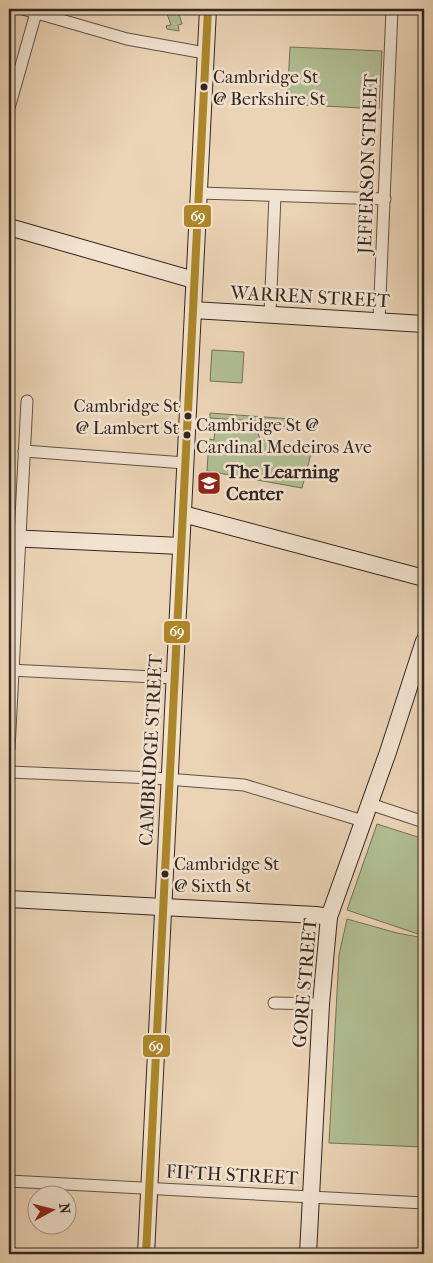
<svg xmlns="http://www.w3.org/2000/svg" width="433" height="1263" viewBox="0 0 433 1263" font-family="'IM FELL French Canon',serif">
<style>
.green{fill:#b1be93;stroke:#72725a}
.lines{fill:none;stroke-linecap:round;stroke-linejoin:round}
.street-casing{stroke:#605246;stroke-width:13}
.secondary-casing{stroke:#322620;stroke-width:18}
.street{stroke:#f2e3d0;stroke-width:11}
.secondary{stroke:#f2e3d0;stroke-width:16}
.bus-1-casing{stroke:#f2e3d0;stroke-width:11}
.bus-1{stroke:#ad8727;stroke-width:8}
.bus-dot{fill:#322620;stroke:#f2e3d0;stroke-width:2}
.labels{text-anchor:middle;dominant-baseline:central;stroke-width:5;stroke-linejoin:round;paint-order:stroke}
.bus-label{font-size:18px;fill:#322620;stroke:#f2e3d0;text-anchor:start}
.street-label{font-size:19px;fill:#322620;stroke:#f2e3d0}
.poi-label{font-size:19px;font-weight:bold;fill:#322620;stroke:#f2e3d0;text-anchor:start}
.line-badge{stroke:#f2e3d0;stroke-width:2}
.badge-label{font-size:14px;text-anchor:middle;font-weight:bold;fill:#fff}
</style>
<rect width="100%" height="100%" fill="#ebd4b6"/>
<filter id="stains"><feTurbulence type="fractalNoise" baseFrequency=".004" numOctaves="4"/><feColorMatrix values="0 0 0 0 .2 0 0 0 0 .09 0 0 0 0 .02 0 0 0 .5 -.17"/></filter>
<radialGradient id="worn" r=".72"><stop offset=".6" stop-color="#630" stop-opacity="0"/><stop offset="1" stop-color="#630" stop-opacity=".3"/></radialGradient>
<g class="green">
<path d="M 166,11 L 179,14 L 182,24 L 178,25 L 179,31 L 167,29 L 166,26 L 171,25 Z"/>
<path d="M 290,47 L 382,51 L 379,109 L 287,104 Z"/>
<path d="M 212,350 L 244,352 L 242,383 L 210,381 Z"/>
<path d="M 210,413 L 291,419 L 290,428 L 268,422 L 210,418 Z"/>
<path d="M 215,428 L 257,430 L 260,439 L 311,454 L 302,488 L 207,471 L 209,439 L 214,440 Z"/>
<path d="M 377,824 L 424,839 L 424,936 L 347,910 Z"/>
<path d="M 347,919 L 397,933 L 424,938 L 424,1147 L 329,1143 L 339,955 Z"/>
</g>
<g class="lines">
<g class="street-casing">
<g id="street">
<path d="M 23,9 L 127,39 L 205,53"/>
<path d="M 9,108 L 36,13"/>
<path d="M 199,193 L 385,199"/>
<path d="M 270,314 L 275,196"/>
<path d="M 379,321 L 392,9"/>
<path d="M 24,451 L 185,463"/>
<path d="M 9,670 L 175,678"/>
<path d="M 9,749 L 27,401"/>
<path d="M 9,772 L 154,778 L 244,785 L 363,821"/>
<path d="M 370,804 L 424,822"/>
<path d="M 274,1003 L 321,1004"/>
<path d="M 9,1181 L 424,1203"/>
</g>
</g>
<g class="secondary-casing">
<g id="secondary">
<path d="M 9,227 L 194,280"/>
<path d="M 193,310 L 424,324"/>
<path d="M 183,514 L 424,578"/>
<path d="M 9,538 L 181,546"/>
<path d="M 9,899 L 316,915 L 329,917"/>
<path d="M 146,1254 L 208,9"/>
<path d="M 308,1254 L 321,1004 L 329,917 L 388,752 L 424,641"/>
</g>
</g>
<use href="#street" class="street"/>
<use href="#secondary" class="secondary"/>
<g class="bus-1-casing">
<path id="bus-1" d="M 146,1254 L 208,9"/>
</g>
<use href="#bus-1" class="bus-1"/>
</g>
<defs>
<g id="school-square" transform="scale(1.25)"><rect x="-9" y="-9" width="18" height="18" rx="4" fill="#8f2418" stroke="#f2e3d0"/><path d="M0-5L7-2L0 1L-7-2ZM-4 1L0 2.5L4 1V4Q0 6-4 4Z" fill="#fff"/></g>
</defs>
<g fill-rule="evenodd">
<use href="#school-square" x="209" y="483"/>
</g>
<g class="bus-dot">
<circle cx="204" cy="87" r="4.5"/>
<circle cx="188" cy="416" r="4.5"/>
<circle cx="187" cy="435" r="4.5"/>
<circle cx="165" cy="874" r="4.5"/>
</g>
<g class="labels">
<g class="bus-label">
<text x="213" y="77">Cambridge St<tspan x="213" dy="22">@ Berkshire St</tspan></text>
<text x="179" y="406" text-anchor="end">Cambridge St<tspan x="179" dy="22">@ Lambert St</tspan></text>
<text x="196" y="425">Cambridge St @<tspan x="196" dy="22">Cardinal Medeiros Ave</tspan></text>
<text x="174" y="864">Cambridge St<tspan x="174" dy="22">@ Sixth St</tspan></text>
</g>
<g class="street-label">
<text transform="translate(368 164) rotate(-88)">JEFFERSON STREET</text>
<text transform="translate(310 297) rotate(3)">WARREN STREET</text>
<text transform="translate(151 750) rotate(-87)">CAMBRIDGE STREET</text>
<text transform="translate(305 983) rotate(-85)">GORE STREET</text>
<text transform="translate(232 1175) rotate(3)">FIFTH STREET</text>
</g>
<g class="poi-label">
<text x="226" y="472">The Learning<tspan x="226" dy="22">Center</tspan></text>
</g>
</g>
<g class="line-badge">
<rect x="183" y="204" width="29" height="24" rx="5" fill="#ad8727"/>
<rect x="163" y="620" width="28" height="24" rx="5" fill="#ad8727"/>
<rect x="142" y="1034" width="29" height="24" rx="5" fill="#ad8727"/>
</g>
<g class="badge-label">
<text x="198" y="221">69</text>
<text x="177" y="636">69</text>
<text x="156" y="1051">69</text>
</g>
<rect width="433" height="1263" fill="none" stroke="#ebd4b6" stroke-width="30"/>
<rect x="10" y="10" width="413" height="1243" fill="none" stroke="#322620" stroke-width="2.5"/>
<rect x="15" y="15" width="403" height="1233" fill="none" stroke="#322620"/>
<g transform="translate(52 1210) rotate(83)"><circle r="24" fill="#f2e3d0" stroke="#a5978a"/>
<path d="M0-4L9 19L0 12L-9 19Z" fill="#8f2418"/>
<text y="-8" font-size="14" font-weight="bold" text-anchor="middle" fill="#322620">N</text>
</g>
<rect width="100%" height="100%" filter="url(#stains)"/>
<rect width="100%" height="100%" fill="url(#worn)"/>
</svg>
